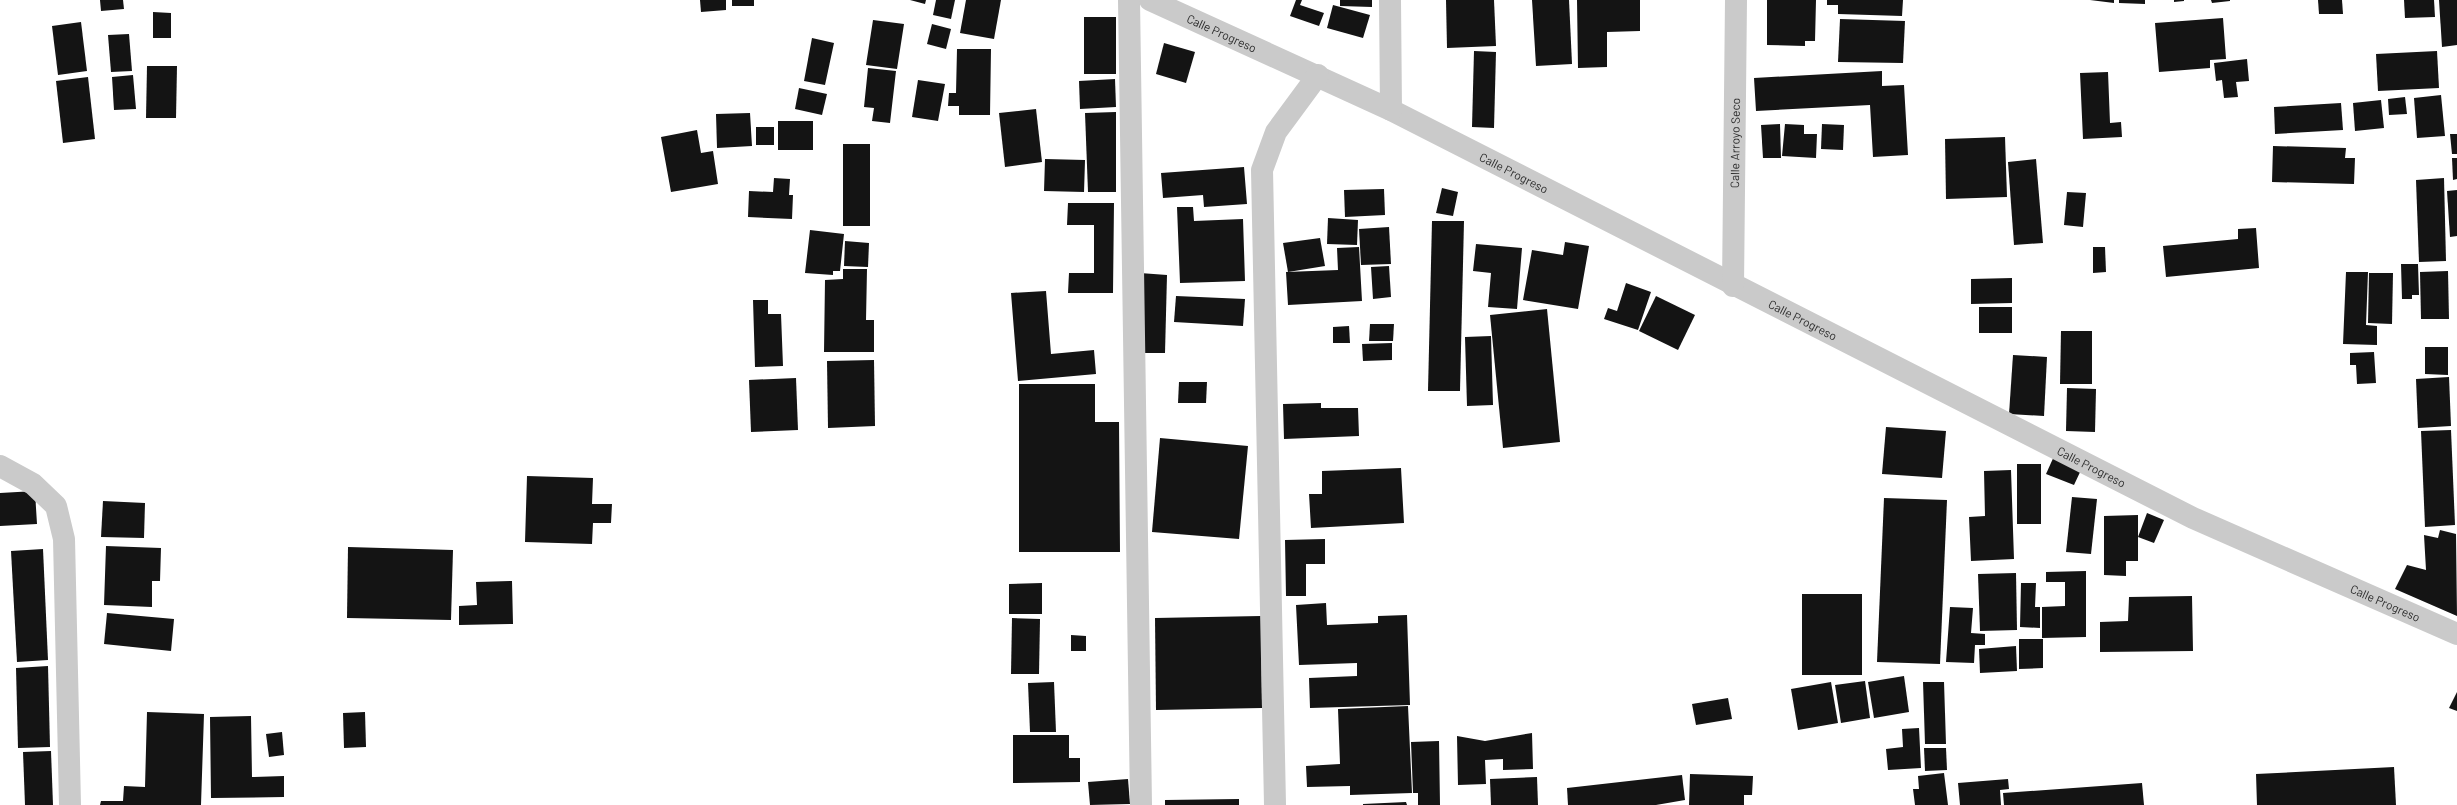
<svg xmlns="http://www.w3.org/2000/svg" width="2457" height="805" viewBox="0 0 2457 805" font-family="Barlow,sans-serif">
<style>
.building{fill:#141414}
.lines{fill:none;stroke-linecap:round;stroke-linejoin:round}
.minor{stroke:#cacaca;stroke-width:22}
.labels{text-anchor:middle;dominant-baseline:central;stroke-width:4;stroke-linejoin:round;paint-order:stroke}
.street-label{font-size:12px;fill:#2d2d2d;stroke:#fff}
</style>
<rect width="100%" height="100%" fill="#fff"/>
<g class="building">
<path d="M 100,0 L 123,0 L 124,9 L 101,11 Z"/>
<path d="M 700,0 L 726,0 L 726,10 L 701,12 Z"/>
<rect x="732" y="0" width="22" height="6"/>
<path d="M 910,0 L 926,0 L 925,4 Z"/>
<path d="M 936,0 L 955,0 L 951,19 L 933,15 Z"/>
<path d="M 966,0 L 1001,0 L 994,39 L 960,33 Z"/>
<path d="M 1296,0 L 1302,0 L 1300,5 L 1324,13 L 1319,26 L 1290,16 Z"/>
<path d="M 1340,0 L 1372,0 L 1372,7 L 1340,6 Z"/>
<path d="M 1446,0 L 1494,0 L 1496,46 L 1447,48 Z"/>
<path d="M 1532,0 L 1569,0 L 1572,64 L 1536,66 Z"/>
<path d="M 1577,0 L 1640,0 L 1640,31 L 1607,32 L 1607,67 L 1578,68 Z"/>
<path d="M 1767,0 L 1816,0 L 1815,41 L 1805,41 L 1805,46 L 1767,45 Z"/>
<path d="M 1827,0 L 1903,0 L 1902,16 L 1838,14 L 1838,5 L 1827,5 Z"/>
<path d="M 2090,0 L 2114,0 L 2114,3 Z"/>
<path d="M 2119,0 L 2145,0 L 2145,4 L 2119,3 Z"/>
<path d="M 2174,0 L 2184,0 L 2184,1 L 2174,2 Z"/>
<path d="M 2211,0 L 2230,0 L 2230,1 L 2212,3 Z"/>
<path d="M 2318,0 L 2342,0 L 2343,14 L 2319,14 Z"/>
<path d="M 2404,0 L 2434,0 L 2435,17 L 2405,18 Z"/>
<path d="M 2439,0 L 2457,0 L 2457,45 L 2442,47 Z"/>
<path d="M 1333,5 L 1370,15 L 1363,38 L 1327,28 Z"/>
<path d="M 153,12 L 171,13 L 171,38 L 153,38 Z"/>
<rect x="1084" y="17" width="32" height="57"/>
<path d="M 2223,18 L 2226,59 L 2210,60 L 2210,68 L 2159,72 L 2155,23 Z"/>
<path d="M 1840,19 L 1905,21 L 1903,63 L 1838,62 Z"/>
<path d="M 873,20 L 904,24 L 897,69 L 866,65 Z"/>
<path d="M 81,22 L 87,71 L 58,75 L 52,26 Z"/>
<path d="M 932,24 L 951,29 L 946,49 L 927,44 Z"/>
<path d="M 129,34 L 132,71 L 111,72 L 108,35 Z"/>
<path d="M 812,38 L 834,43 L 825,85 L 804,81 Z"/>
<path d="M 1164,43 L 1195,52 L 1186,83 L 1156,74 Z"/>
<path d="M 957,49 L 991,49 L 990,115 L 959,115 L 959,106 L 948,106 L 949,93 L 956,93 Z"/>
<path d="M 1474,51 L 1496,52 L 1494,128 L 1472,127 Z"/>
<path d="M 2437,51 L 2439,88 L 2378,91 L 2376,54 Z"/>
<path d="M 2247,59 L 2249,81 L 2236,82 L 2238,97 L 2224,98 L 2222,80 L 2216,81 L 2214,63 Z"/>
<path d="M 147,66 L 177,66 L 176,118 L 146,118 Z"/>
<path d="M 868,68 L 896,71 L 890,123 L 872,121 L 874,108 L 864,107 Z"/>
<path d="M 1882,71 L 1882,86 L 1904,85 L 1908,155 L 1873,157 L 1870,105 L 1756,111 L 1754,78 Z"/>
<path d="M 2108,72 L 2110,123 L 2121,122 L 2122,137 L 2083,139 L 2080,73 Z"/>
<path d="M 133,75 L 136,109 L 114,110 L 112,77 Z"/>
<path d="M 88,77 L 95,139 L 63,143 L 56,81 Z"/>
<path d="M 1115,79 L 1116,107 L 1080,109 L 1079,81 Z"/>
<path d="M 918,80 L 945,84 L 938,121 L 912,117 Z"/>
<path d="M 799,88 L 827,94 L 822,115 L 795,109 Z"/>
<path d="M 2441,95 L 2445,136 L 2417,138 L 2414,98 Z"/>
<path d="M 2405,97 L 2407,114 L 2389,115 L 2388,99 Z"/>
<path d="M 2381,100 L 2384,128 L 2355,131 L 2353,103 Z"/>
<path d="M 2341,103 L 2343,130 L 2275,134 L 2274,107 Z"/>
<path d="M 1036,109 L 1042,162 L 1005,167 L 999,113 Z"/>
<path d="M 1116,112 L 1116,192 L 1088,192 L 1085,113 Z"/>
<path d="M 750,113 L 752,146 L 717,148 L 716,114 Z"/>
<rect x="778" y="121" width="35" height="29"/>
<path d="M 1780,124 L 1781,158 L 1763,158 L 1761,125 Z"/>
<path d="M 1785,124 L 1804,125 L 1804,134 L 1817,134 L 1816,158 L 1782,156 Z"/>
<path d="M 1822,124 L 1844,125 L 1843,150 L 1821,149 Z"/>
<rect x="756" y="127" width="18" height="18"/>
<path d="M 697,130 L 701,153 L 713,151 L 718,184 L 671,192 L 661,137 Z"/>
<path d="M 2450,134 L 2457,134 L 2457,154 L 2452,154 Z"/>
<path d="M 2005,137 L 2007,197 L 1946,199 L 1945,139 Z"/>
<rect x="843" y="144" width="27" height="82"/>
<path d="M 2273,146 L 2346,148 L 2345,158 L 2355,158 L 2354,184 L 2272,182 Z"/>
<path d="M 2452,158 L 2457,158 L 2457,179 L 2453,180 Z"/>
<path d="M 1045,159 L 1085,160 L 1084,192 L 1044,191 Z"/>
<path d="M 2036,159 L 2043,243 L 2014,245 L 2008,162 Z"/>
<path d="M 1244,167 L 1247,204 L 1204,207 L 1203,195 L 1163,198 L 1161,173 Z"/>
<path d="M 774,178 L 790,179 L 789,195 L 793,195 L 792,219 L 748,217 L 749,191 L 773,192 Z"/>
<path d="M 2444,178 L 2446,261 L 2419,262 L 2416,180 Z"/>
<path d="M 1442,188 L 1458,192 L 1453,216 L 1436,213 Z"/>
<path d="M 1384,189 L 1385,215 L 1345,217 L 1344,190 Z"/>
<path d="M 2457,190 L 2457,236 L 2450,237 L 2447,191 Z"/>
<path d="M 2067,192 L 2086,193 L 2083,227 L 2064,225 Z"/>
<path d="M 1068,203 L 1114,203 L 1113,293 L 1068,293 L 1069,273 L 1094,273 L 1094,225 L 1067,225 Z"/>
<path d="M 1177,207 L 1193,207 L 1194,221 L 1243,219 L 1245,281 L 1180,283 Z"/>
<path d="M 1328,218 L 1358,220 L 1357,245 L 1327,244 Z"/>
<path d="M 1432,221 L 1464,221 L 1460,391 L 1428,391 Z"/>
<path d="M 1389,227 L 1391,264 L 1361,265 L 1359,229 Z"/>
<path d="M 2256,228 L 2259,268 L 2166,277 L 2163,246 L 2238,239 L 2238,229 Z"/>
<path d="M 810,230 L 844,234 L 840,271 L 833,271 L 833,275 L 805,273 Z"/>
<path d="M 1320,238 L 1325,266 L 1288,272 L 1283,243 Z"/>
<path d="M 845,241 L 869,243 L 868,267 L 844,266 Z"/>
<path d="M 1565,242 L 1589,246 L 1578,309 L 1523,300 L 1532,250 L 1563,255 Z"/>
<path d="M 1476,244 L 1522,248 L 1517,309 L 1488,307 L 1491,273 L 1473,271 Z"/>
<path d="M 1359,247 L 1362,301 L 1288,305 L 1286,272 L 1338,270 L 1337,248 Z"/>
<path d="M 2093,247 L 2105,247 L 2106,272 L 2093,273 Z"/>
<path d="M 2401,264 L 2418,264 L 2419,295 L 2412,295 L 2412,299 L 2402,299 Z"/>
<path d="M 1389,266 L 1391,297 L 1373,299 L 1371,267 Z"/>
<path d="M 843,269 L 867,269 L 866,320 L 874,320 L 874,352 L 824,352 L 825,280 L 843,279 Z"/>
<path d="M 2448,271 L 2449,319 L 2421,319 L 2420,272 Z"/>
<path d="M 2346,272 L 2368,272 L 2366,325 L 2377,326 L 2377,345 L 2343,344 Z"/>
<path d="M 1140,273 L 1167,275 L 1165,353 L 1137,353 Z"/>
<path d="M 2369,273 L 2393,273 L 2392,324 L 2368,323 Z"/>
<path d="M 2012,278 L 2012,303 L 1971,304 L 1971,279 Z"/>
<path d="M 1626,283 L 1651,292 L 1638,330 L 1604,319 L 1608,308 L 1617,311 Z"/>
<path d="M 1046,291 L 1051,354 L 1094,350 L 1096,374 L 1018,381 L 1011,293 Z"/>
<path d="M 1176,296 L 1245,299 L 1243,326 L 1174,322 Z"/>
<path d="M 1656,296 L 1695,315 L 1678,350 L 1639,331 Z"/>
<path d="M 753,300 L 768,300 L 768,314 L 781,314 L 783,366 L 755,367 Z"/>
<rect x="1979" y="307" width="33" height="26"/>
<path d="M 1547,309 L 1560,442 L 1503,448 L 1490,315 Z"/>
<path d="M 1370,324 L 1394,324 L 1393,341 L 1369,341 Z"/>
<path d="M 1349,326 L 1350,343 L 1333,343 L 1333,327 Z"/>
<path d="M 2061,331 L 2092,331 L 2092,384 L 2060,384 Z"/>
<path d="M 1491,336 L 1493,405 L 1467,406 L 1465,337 Z"/>
<path d="M 1392,343 L 1392,360 L 1363,361 L 1362,344 Z"/>
<path d="M 2425,347 L 2448,347 L 2448,375 L 2425,374 Z"/>
<path d="M 2374,352 L 2376,383 L 2357,384 L 2356,365 L 2350,365 L 2350,353 Z"/>
<path d="M 2013,355 L 2047,357 L 2044,416 L 2009,414 Z"/>
<path d="M 874,360 L 875,426 L 828,428 L 827,361 Z"/>
<path d="M 2449,377 L 2451,426 L 2418,428 L 2416,379 Z"/>
<path d="M 796,378 L 798,430 L 751,432 L 749,380 Z"/>
<path d="M 1179,382 L 1207,382 L 1206,403 L 1178,403 Z"/>
<path d="M 1019,384 L 1095,384 L 1095,422 L 1119,422 L 1120,552 L 1019,552 Z"/>
<path d="M 2067,388 L 2096,389 L 2095,432 L 2066,431 Z"/>
<path d="M 1321,403 L 1321,408 L 1358,408 L 1359,436 L 1284,439 L 1283,404 Z"/>
<path d="M 1886,427 L 1946,431 L 1942,478 L 1882,474 Z"/>
<path d="M 2451,430 L 2455,525 L 2425,527 L 2421,431 Z"/>
<path d="M 1160,438 L 1248,446 L 1239,539 L 1152,532 Z"/>
<path d="M 2055,454 L 2081,470 L 2074,485 L 2046,474 Z"/>
<rect x="2017" y="464" width="24" height="60"/>
<path d="M 1401,468 L 1404,523 L 1311,528 L 1309,494 L 1322,494 L 1322,471 Z"/>
<path d="M 2011,470 L 2014,559 L 1971,561 L 1969,517 L 1985,516 L 1984,471 Z"/>
<path d="M 527,476 L 593,478 L 592,504 L 612,504 L 611,523 L 593,523 L 592,544 L 525,542 Z"/>
<path d="M 35,491 L 37,524 L 0,526 L 0,493 Z"/>
<path d="M 2072,497 L 2097,499 L 2091,554 L 2066,552 Z"/>
<path d="M 1884,498 L 1947,500 L 1940,664 L 1877,662 Z"/>
<path d="M 103,501 L 145,503 L 144,538 L 101,537 Z"/>
<path d="M 2147,513 L 2164,520 L 2154,543 L 2138,537 Z"/>
<path d="M 2138,515 L 2138,561 L 2126,561 L 2126,576 L 2104,575 L 2104,516 Z"/>
<path d="M 2440,530 L 2456,534 L 2457,616 L 2395,589 L 2407,565 L 2426,570 L 2424,535 L 2438,538 Z"/>
<path d="M 1325,539 L 1325,564 L 1306,564 L 1306,596 L 1286,596 L 1285,540 Z"/>
<path d="M 106,546 L 161,548 L 160,581 L 152,581 L 152,607 L 104,605 Z"/>
<path d="M 348,547 L 453,550 L 451,620 L 347,618 Z"/>
<path d="M 43,549 L 48,660 L 17,662 L 11,551 Z"/>
<path d="M 2086,571 L 2086,637 L 2042,638 L 2042,607 L 2065,606 L 2065,582 L 2046,582 L 2046,572 Z"/>
<path d="M 2016,573 L 2017,630 L 1980,631 L 1978,574 Z"/>
<path d="M 512,581 L 513,624 L 459,625 L 459,606 L 477,605 L 476,582 Z"/>
<path d="M 1042,583 L 1042,614 L 1009,614 L 1009,584 Z"/>
<path d="M 2021,583 L 2036,583 L 2035,607 L 2040,607 L 2040,628 L 2020,627 Z"/>
<rect x="1802" y="594" width="60" height="81"/>
<path d="M 2192,596 L 2193,651 L 2100,652 L 2100,622 L 2128,621 L 2129,597 Z"/>
<path d="M 1326,603 L 1327,625 L 1378,623 L 1378,616 L 1407,615 L 1410,705 L 1310,708 L 1309,678 L 1357,676 L 1357,663 L 1299,665 L 1296,605 Z"/>
<path d="M 1950,607 L 1973,608 L 1971,633 L 1985,634 L 1985,645 L 1975,645 L 1974,663 L 1946,662 Z"/>
<path d="M 107,613 L 174,619 L 171,651 L 104,644 Z"/>
<path d="M 1261,616 L 1262,708 L 1156,710 L 1155,618 Z"/>
<path d="M 1012,618 L 1040,619 L 1039,674 L 1011,674 Z"/>
<path d="M 1071,635 L 1086,636 L 1086,651 L 1071,651 Z"/>
<path d="M 2019,639 L 2043,639 L 2043,668 L 2019,669 Z"/>
<path d="M 2016,646 L 2017,671 L 1980,673 L 1979,649 Z"/>
<path d="M 48,666 L 50,747 L 18,748 L 16,668 Z"/>
<path d="M 1904,676 L 1909,712 L 1874,718 L 1868,682 Z"/>
<path d="M 1865,681 L 1870,718 L 1841,723 L 1835,685 Z"/>
<path d="M 1054,682 L 1056,732 L 1030,732 L 1028,683 Z"/>
<path d="M 1831,682 L 1838,723 L 1798,730 L 1791,689 Z"/>
<path d="M 1923,682 L 1944,682 L 1946,744 L 1925,744 Z"/>
<path d="M 2457,692 L 2457,711 L 2449,708 Z"/>
<path d="M 1728,698 L 1732,719 L 1696,725 L 1692,704 Z"/>
<path d="M 1408,706 L 1412,793 L 1350,795 L 1350,786 L 1307,787 L 1306,766 L 1340,764 L 1338,709 Z"/>
<path d="M 147,712 L 204,714 L 201,805 L 100,805 L 101,801 L 123,801 L 124,786 L 145,787 Z"/>
<path d="M 365,712 L 366,747 L 344,748 L 343,713 Z"/>
<path d="M 251,716 L 252,777 L 284,776 L 284,797 L 211,798 L 210,717 Z"/>
<path d="M 1919,728 L 1921,768 L 1888,770 L 1886,749 L 1903,747 L 1902,729 Z"/>
<path d="M 282,732 L 284,755 L 269,757 L 266,734 Z"/>
<path d="M 1532,733 L 1533,769 L 1503,770 L 1503,759 L 1485,760 L 1486,784 L 1458,785 L 1457,736 L 1485,741 Z"/>
<path d="M 1013,735 L 1069,735 L 1069,758 L 1080,758 L 1080,782 L 1013,783 Z"/>
<path d="M 1439,741 L 1440,805 L 1418,805 L 1418,793 L 1413,793 L 1411,742 Z"/>
<path d="M 1924,748 L 1946,748 L 1947,770 L 1925,771 Z"/>
<path d="M 51,751 L 53,805 L 25,805 L 23,752 Z"/>
<path d="M 2394,767 L 2396,805 L 2257,805 L 2256,774 Z"/>
<path d="M 1944,773 L 1948,805 L 1915,805 L 1913,789 L 1919,789 L 1918,776 Z"/>
<path d="M 1690,774 L 1753,776 L 1752,795 L 1744,795 L 1744,805 L 1689,805 Z"/>
<path d="M 1682,775 L 1685,800 L 1656,805 L 1568,805 L 1567,788 Z"/>
<path d="M 1537,777 L 1538,805 L 1491,805 L 1490,779 Z"/>
<path d="M 1128,779 L 1130,804 L 1090,805 L 1088,782 Z"/>
<path d="M 2008,779 L 2009,789 L 2000,790 L 2001,805 L 1960,805 L 1958,783 Z"/>
<path d="M 2142,783 L 2144,805 L 2004,805 L 2003,793 Z"/>
<path d="M 1239,799 L 1239,805 L 1165,805 L 1165,800 Z"/>
<path d="M 1406,802 L 1407,805 L 1363,805 L 1363,804 Z"/>
</g>
<g class="lines">
<g class="minor">
<path d="M 1129,0 L 1141,805"/>
<path id="s1" d="M 1150,0 L 1391,110 L 2193,518 L 2457,634"/>
<path d="M 1390,0 L 1391,110"/>
<path id="s2" d="M 1733,286 L 1736,0"/>
<path d="M 0,466 L 33,484 L 56,506 L 64,539 L 70,805"/>
<path d="M 1275,805 L 1262,170 L 1276,132 L 1318,75"/>
</g>
</g>
<g class="labels">
<g class="street-label">
<text stroke="none"><textPath href="#s1" startOffset="79">Calle Progreso</textPath></text>
<text stroke="none"><textPath href="#s2" startOffset="143">Calle Arroyo Seco</textPath></text>
<text stroke="none"><textPath href="#s1" startOffset="403">Calle Progreso</textPath></text>
<text stroke="none"><textPath href="#s1" startOffset="727">Calle Progreso</textPath></text>
<text stroke="none"><textPath href="#s1" startOffset="1051">Calle Progreso</textPath></text>
<text stroke="none"><textPath href="#s1" startOffset="1375">Calle Progreso</textPath></text>
</g>
</g>
</svg>
